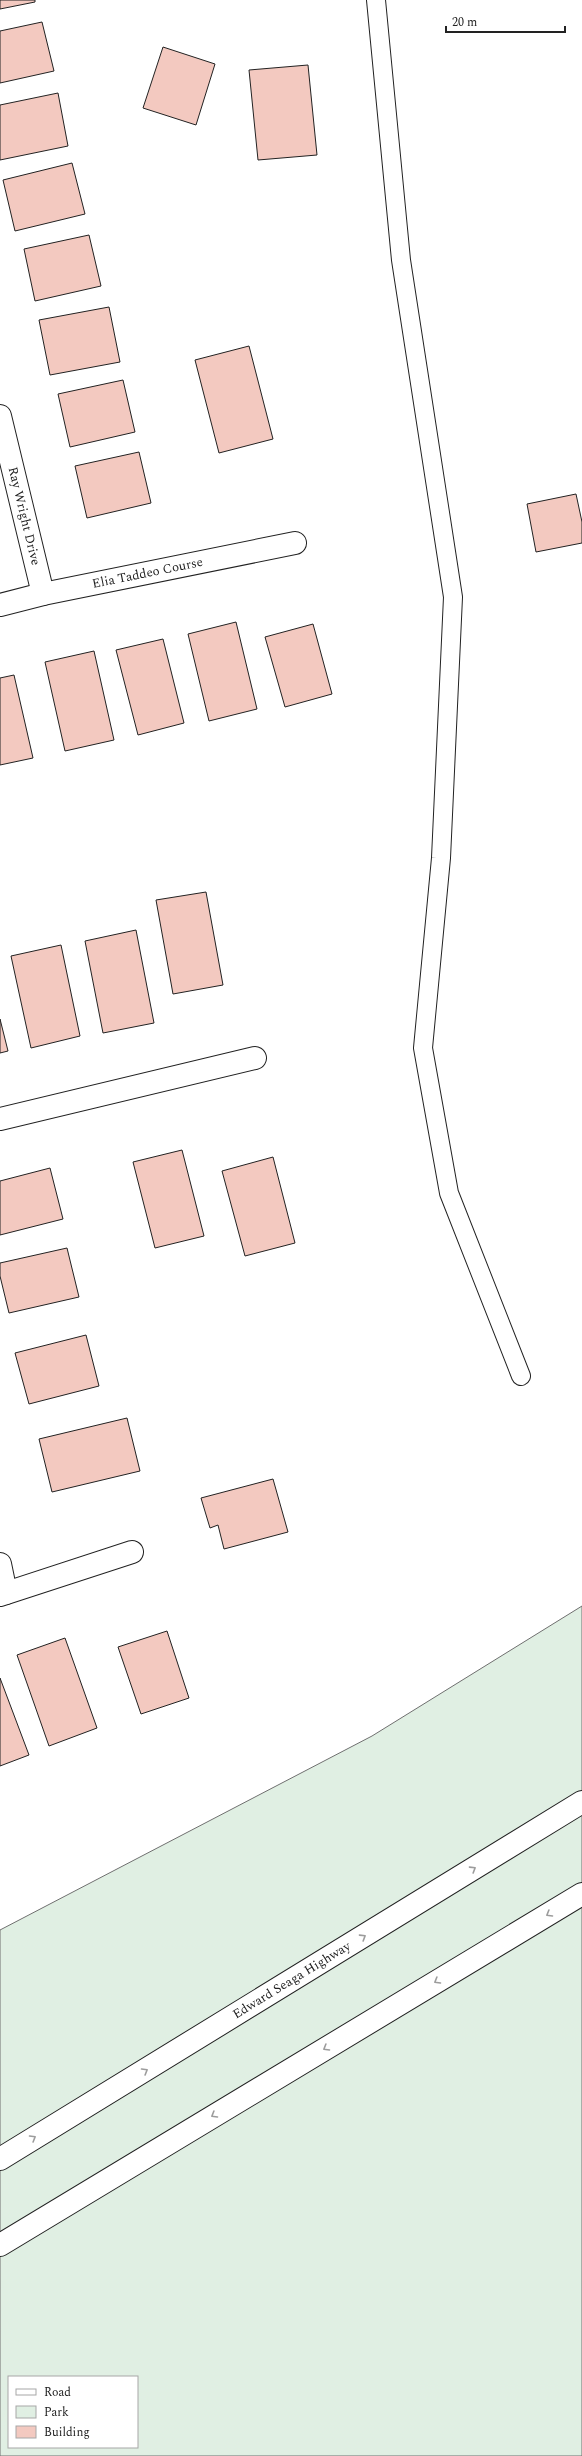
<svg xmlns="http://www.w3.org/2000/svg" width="582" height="2456" viewBox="0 0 582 2456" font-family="Spectral,serif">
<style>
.green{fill:#e0efe3;stroke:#6f6f6f;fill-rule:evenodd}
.building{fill:#f3c9c0;stroke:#222}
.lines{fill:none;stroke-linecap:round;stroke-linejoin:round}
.lane-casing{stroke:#222;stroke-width:20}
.street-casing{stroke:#222;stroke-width:24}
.highway-casing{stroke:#222;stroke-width:24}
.lane{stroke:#fff;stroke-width:18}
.street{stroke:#fff;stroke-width:22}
.highway{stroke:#fff;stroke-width:22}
.oneway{stroke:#9c9c9c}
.labels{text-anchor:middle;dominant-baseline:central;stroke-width:3;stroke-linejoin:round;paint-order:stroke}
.street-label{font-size:13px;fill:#222;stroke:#fff}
</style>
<rect width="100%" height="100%" fill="#fff"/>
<path class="green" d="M 582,1606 L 582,2456 L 0,2456 L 0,1930 L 372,1736 ZM 9,2377 L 137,2377 L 137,2447 L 9,2447 Z"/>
<g class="building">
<path d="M 0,0 L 35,0 L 35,2 L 0,9 Z"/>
<path d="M 42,22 L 54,71 L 0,83 L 0,31 Z"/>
<path d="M 163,47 L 215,64 L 196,125 L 143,108 Z"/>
<path d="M 308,65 L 317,155 L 258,160 L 249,70 Z"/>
<path d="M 58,93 L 68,146 L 0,160 L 0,105 Z"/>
<path d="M 72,163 L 85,214 L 15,231 L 3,180 Z"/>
<path d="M 89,235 L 101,286 L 35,301 L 24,249 Z"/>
<path d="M 109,307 L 120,362 L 50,375 L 39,320 Z"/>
<path d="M 249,346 L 273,439 L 219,453 L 195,360 Z"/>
<path d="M 123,380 L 135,432 L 70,447 L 58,394 Z"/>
<path d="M 139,452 L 151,503 L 87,518 L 75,466 Z"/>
<path d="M 576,494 L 582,522 L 582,543 L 536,552 L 527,504 Z"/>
<path d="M 236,622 L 257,709 L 209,721 L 188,634 Z"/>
<path d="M 313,624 L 332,694 L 285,707 L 265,637 Z"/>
<path d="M 163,639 L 184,723 L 138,735 L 116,650 Z"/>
<path d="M 94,651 L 114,740 L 65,751 L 45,662 Z"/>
<path d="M 14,675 L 33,758 L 0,765 L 0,678 Z"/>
<path d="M 206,892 L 223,985 L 173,994 L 156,900 Z"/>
<path d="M 136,930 L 154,1023 L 103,1033 L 85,941 Z"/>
<path d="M 61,945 L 80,1036 L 31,1048 L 11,956 Z"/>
<path d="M 0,1019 L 8,1051 L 0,1053 Z"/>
<path d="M 182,1150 L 204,1236 L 155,1248 L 133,1162 Z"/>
<path d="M 273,1157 L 295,1243 L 245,1256 L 222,1171 Z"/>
<path d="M 50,1168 L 63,1219 L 0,1235 L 0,1181 Z"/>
<path d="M 67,1248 L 79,1297 L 9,1313 L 0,1276 L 0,1263 Z"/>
<path d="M 86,1335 L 99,1386 L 29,1404 L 15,1353 Z"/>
<path d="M 127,1418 L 140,1471 L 52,1492 L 39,1439 Z"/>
<path d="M 273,1479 L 288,1532 L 224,1549 L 218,1525 L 210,1528 L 201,1498 Z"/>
<path d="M 167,1631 L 189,1698 L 141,1714 L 118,1647 Z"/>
<path d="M 65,1638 L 97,1728 L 49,1746 L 17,1655 Z"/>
<path d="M 0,1678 L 29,1755 L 0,1766 Z"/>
</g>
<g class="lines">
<g class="lane-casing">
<path id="lane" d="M 376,0 L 401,260 L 453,597 L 441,858 L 423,1048 L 449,1193 L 521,1376"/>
</g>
<g class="street-casing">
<g id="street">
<path id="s1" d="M 0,416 L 43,594"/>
<path id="s2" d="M 0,605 L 43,594 L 295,543"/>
<path d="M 0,1119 L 255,1058"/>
<path d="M 0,1564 L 6,1593"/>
<path d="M 0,1595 L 132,1552"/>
</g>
</g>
<g class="highway-casing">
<g id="highway">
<path id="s3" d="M 0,2159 L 582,1802"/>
<path d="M 0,2245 L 582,1894"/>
</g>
</g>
<use href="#lane" class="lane"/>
<use href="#street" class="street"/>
<use href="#highway" class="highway"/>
</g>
<defs><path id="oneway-chevron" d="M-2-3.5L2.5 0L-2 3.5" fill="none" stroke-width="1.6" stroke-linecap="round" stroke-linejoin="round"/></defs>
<g class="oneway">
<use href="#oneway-chevron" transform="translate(473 1869) rotate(-32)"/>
<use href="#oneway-chevron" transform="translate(549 1914) rotate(149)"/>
<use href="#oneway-chevron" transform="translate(363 1937) rotate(-32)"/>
<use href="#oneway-chevron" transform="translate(437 1981) rotate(149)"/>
<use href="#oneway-chevron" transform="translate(326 2048) rotate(149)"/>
<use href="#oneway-chevron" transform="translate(145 2071) rotate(-31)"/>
<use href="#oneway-chevron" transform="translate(214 2115) rotate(149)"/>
<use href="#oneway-chevron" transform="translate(33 2138) rotate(-31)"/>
</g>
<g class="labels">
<g class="street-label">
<text stroke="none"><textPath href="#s1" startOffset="103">Ray Wright Drive</textPath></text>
<text stroke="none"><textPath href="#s2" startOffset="151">Elia Taddeo Course</textPath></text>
<text stroke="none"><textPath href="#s3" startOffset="342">Edward Seaga Highway</textPath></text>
</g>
</g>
<rect x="8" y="2376" width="130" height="72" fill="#ffffff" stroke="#a7a7a7"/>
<rect x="16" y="2389" width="20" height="6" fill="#ffffff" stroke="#a7a7a7"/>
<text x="44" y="2396" font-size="12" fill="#222222">Road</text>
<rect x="16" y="2406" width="20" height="12" fill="#e0efe3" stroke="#a7a7a7"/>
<text x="44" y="2416" font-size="12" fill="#222222">Park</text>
<rect x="16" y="2426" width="20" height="12" fill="#f3c9c0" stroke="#a7a7a7"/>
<text x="44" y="2436" font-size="12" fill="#222222">Building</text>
<path d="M446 26v6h119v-6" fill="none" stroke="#222222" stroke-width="2"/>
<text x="452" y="26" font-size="12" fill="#222222" stroke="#ffffff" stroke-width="3" paint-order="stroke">20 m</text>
</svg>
